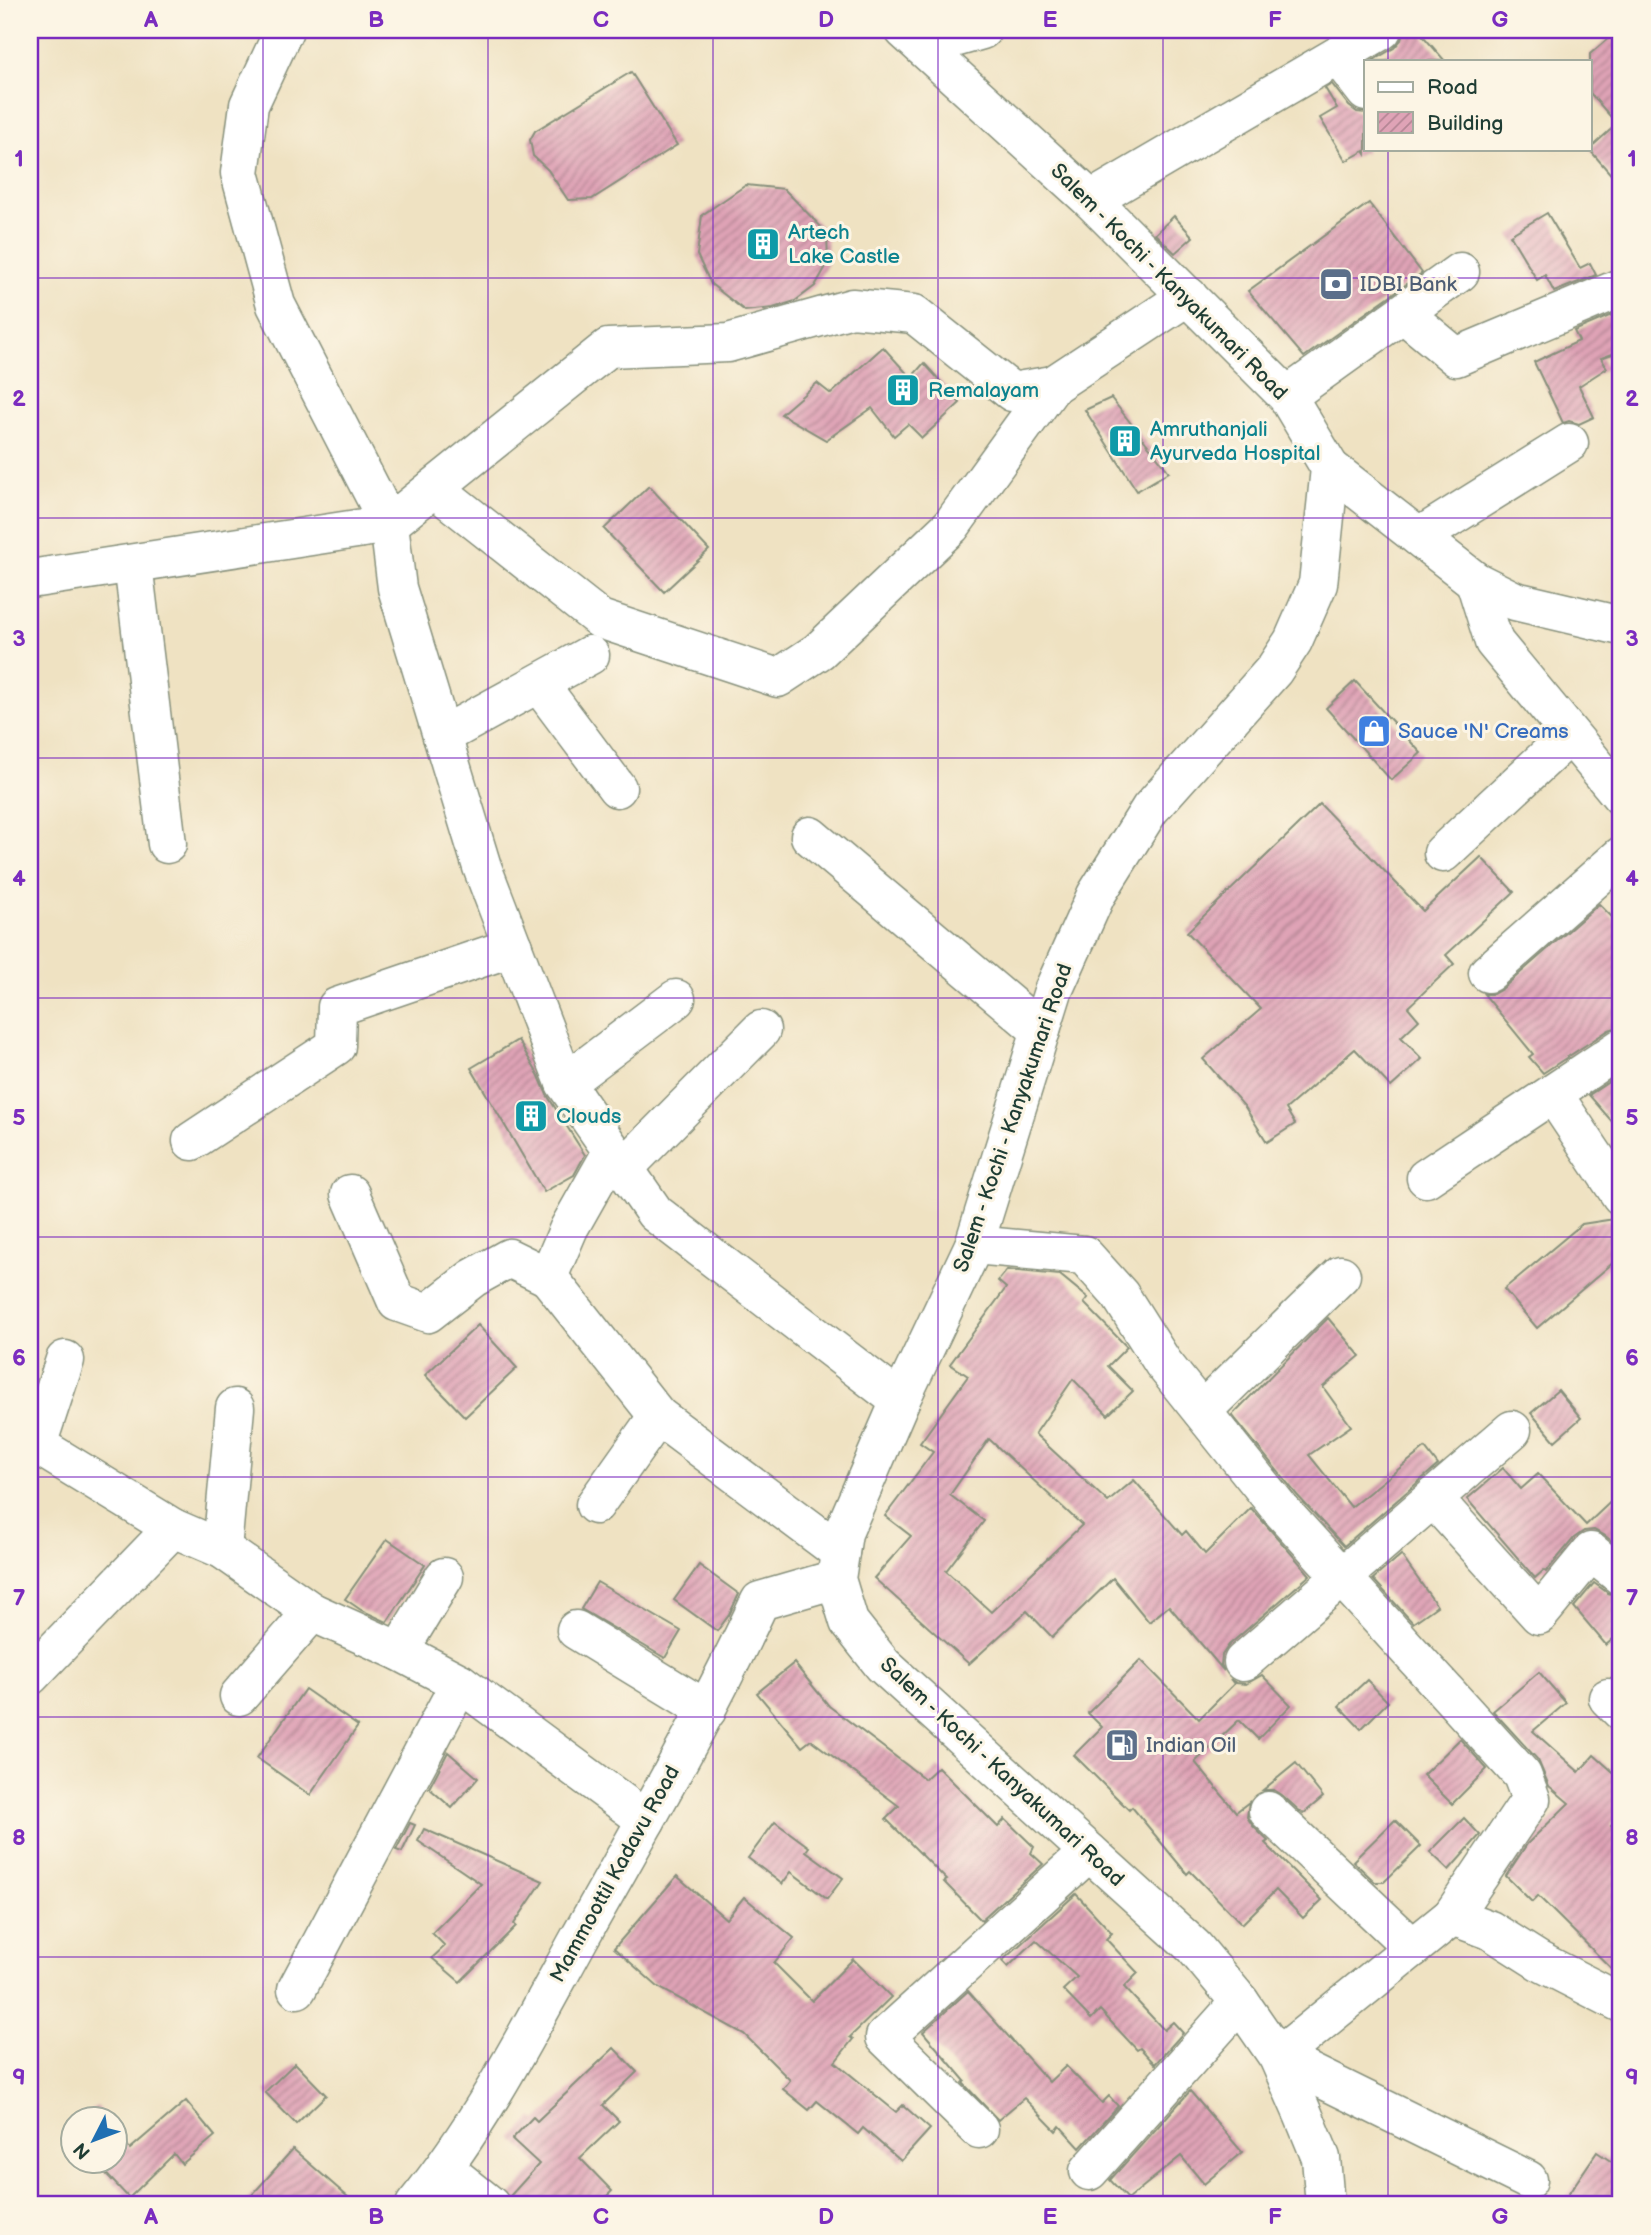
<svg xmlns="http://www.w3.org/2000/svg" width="1651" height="2235" viewBox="0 0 1651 2235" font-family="'Balsamiq Sans',sans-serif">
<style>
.building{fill:url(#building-hatch);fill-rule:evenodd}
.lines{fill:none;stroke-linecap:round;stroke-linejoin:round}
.minor-casing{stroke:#87907b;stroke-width:41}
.major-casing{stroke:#87907b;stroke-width:41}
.minor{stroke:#fff;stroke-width:38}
.major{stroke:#fff;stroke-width:38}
.grid{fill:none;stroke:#7b2cbf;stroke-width:2;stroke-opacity:0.55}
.labels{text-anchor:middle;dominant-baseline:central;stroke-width:6;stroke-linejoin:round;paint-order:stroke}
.culture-label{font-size:21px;fill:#0d838f;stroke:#fcf5e5;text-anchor:start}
.street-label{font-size:21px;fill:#1f3d34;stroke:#fcf5e5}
.service-label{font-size:21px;fill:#4e5e75;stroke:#fcf5e5;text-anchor:start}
.shop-label{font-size:21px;fill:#366cbe;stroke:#fcf5e5;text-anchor:start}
.neatline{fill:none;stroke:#7b2cbf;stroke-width:2.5}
.grid-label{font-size:23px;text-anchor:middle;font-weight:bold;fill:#7b2cbf}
</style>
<defs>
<pattern id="building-hatch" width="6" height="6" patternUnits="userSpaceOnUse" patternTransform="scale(1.75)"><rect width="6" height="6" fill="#dfa3b6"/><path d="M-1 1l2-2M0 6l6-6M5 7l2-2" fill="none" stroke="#b48695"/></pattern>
</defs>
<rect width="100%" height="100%" fill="#fcf5e5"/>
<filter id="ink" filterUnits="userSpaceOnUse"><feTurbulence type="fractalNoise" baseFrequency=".0143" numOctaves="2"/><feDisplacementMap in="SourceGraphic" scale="14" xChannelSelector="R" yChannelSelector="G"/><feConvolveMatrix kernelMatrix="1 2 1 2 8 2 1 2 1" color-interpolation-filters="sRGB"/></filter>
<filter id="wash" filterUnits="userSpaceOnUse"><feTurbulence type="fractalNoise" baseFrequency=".00686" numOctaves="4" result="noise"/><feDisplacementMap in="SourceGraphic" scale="28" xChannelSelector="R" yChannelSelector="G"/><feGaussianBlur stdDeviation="1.57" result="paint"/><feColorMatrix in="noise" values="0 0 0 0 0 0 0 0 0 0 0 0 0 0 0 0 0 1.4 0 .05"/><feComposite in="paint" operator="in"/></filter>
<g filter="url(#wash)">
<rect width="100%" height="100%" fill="#efe2c2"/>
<g id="blocks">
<g class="building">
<path d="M 1404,30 L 1418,30 L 1445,61 L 1372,61 L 1394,48 L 1401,40 Z"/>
<path d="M 1618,30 L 1621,30 L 1621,186 L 1589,149 L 1617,124 L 1590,93 L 1590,54 Z"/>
<path d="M 631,72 L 677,145 L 592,199 L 568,200 L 548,170 L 533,156 L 530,140 L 535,131 Z"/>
<path d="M 1332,84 L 1349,106 L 1357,112 L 1366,113 L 1366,154 L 1364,151 L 1346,161 L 1320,118 L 1337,108 L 1325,88 Z"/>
<path d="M 746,185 L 784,189 L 827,233 L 828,263 L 815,286 L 795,301 L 773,308 L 745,311 L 711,284 L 697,255 L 702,215 Z"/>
<path d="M 1369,203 L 1422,273 L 1304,357 L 1248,291 Z"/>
<path d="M 1547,213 L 1580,268 L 1590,263 L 1596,275 L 1554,292 L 1545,275 L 1537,280 L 1510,235 Z"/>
<path d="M 1174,216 L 1193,237 L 1175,253 L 1155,234 Z"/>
<path d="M 1621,311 L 1621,351 L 1601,358 L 1607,368 L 1579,386 L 1594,417 L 1579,424 L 1569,421 L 1563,423 L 1534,362 L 1579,341 L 1574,331 Z"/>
<path d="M 883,347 L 911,378 L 924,363 L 960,403 L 922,438 L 908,424 L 894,436 L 872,408 L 826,440 L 781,414 L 817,383 L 831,394 Z"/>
<path d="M 1111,398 L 1169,472 L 1137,491 L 1085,410 Z"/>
<path d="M 649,486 L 709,550 L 664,592 L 604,529 Z"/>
<path d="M 1355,681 L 1421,753 L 1391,780 L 1326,708 Z"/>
<path d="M 1320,804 L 1423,911 L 1481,857 L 1514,892 L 1446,955 L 1454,964 L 1408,1007 L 1419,1020 L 1401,1037 L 1422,1059 L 1391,1087 L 1355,1049 L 1286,1109 L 1295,1124 L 1267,1142 L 1245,1107 L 1203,1059 L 1261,1009 L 1187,932 Z"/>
<path d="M 1599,904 L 1621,926 L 1621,1026 L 1609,1030 L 1543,1073 L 1529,1057 L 1533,1054 L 1484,994 L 1493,994 L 1502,989 Z"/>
<path d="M 518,1040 L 539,1076 L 547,1095 L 585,1155 L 574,1175 L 544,1192 L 471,1068 Z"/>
<path d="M 1621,1074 L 1621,1132 L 1589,1095 Z"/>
<path d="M 1621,1218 L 1621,1244 L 1614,1262 L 1537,1328 L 1504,1289 L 1582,1224 Z"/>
<path d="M 1007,1270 L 1060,1275 L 1088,1298 L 1084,1303 L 1127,1347 L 1108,1366 L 1133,1391 L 1108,1415 L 1073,1379 L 1035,1434 L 1108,1502 L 1134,1480 L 1182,1535 L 1186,1531 L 1205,1554 L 1251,1508 L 1310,1575 L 1229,1645 L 1222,1655 L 1221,1665 L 1224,1671 L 1169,1606 L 1149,1622 L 1113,1578 L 1052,1637 L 1027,1611 L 969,1664 L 874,1578 L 911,1536 L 885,1516 L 933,1452 L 920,1443 L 968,1376 L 950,1364 L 1006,1288 L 998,1281 ZM 989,1439 L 1082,1525 L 991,1612 L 946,1571 L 984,1521 L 950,1495 Z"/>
<path d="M 1328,1318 L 1360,1356 L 1323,1387 L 1351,1426 L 1309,1455 L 1351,1507 L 1425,1448 L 1438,1465 L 1344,1546 L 1297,1495 L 1232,1415 Z"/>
<path d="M 478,1325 L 517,1368 L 465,1417 L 425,1375 Z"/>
<path d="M 1558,1390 L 1581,1418 L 1555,1441 L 1531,1413 Z"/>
<path d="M 1503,1468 L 1521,1489 L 1538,1474 L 1586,1525 L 1621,1492 L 1621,1548 L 1604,1535 L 1594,1530 L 1584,1531 L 1574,1538 L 1546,1572 L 1544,1570 L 1535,1578 L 1467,1499 Z"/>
<path d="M 387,1539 L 425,1565 L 387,1622 L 361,1610 L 345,1599 Z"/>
<path d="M 1401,1555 L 1437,1606 L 1413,1623 L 1373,1579 Z"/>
<path d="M 699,1565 L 739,1594 L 729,1615 L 717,1631 L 674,1600 Z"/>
<path d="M 597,1582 L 681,1631 L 665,1658 L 581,1609 Z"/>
<path d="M 1594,1583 L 1608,1593 L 1621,1597 L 1621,1632 L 1606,1645 L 1574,1607 Z"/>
<path d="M 1141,1660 L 1199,1719 L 1234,1684 L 1230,1679 L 1236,1683 L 1246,1684 L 1262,1675 L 1291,1705 L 1258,1739 L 1239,1720 L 1195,1762 L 1236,1812 L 1249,1802 L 1247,1817 L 1253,1826 L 1268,1841 L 1265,1843 L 1322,1900 L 1303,1918 L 1276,1890 L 1242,1924 L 1190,1871 L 1187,1874 L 1132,1807 L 1129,1810 L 1074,1755 L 1102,1727 L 1088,1713 Z"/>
<path d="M 794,1663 L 829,1706 L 925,1779 L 938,1767 L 998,1827 L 1005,1819 L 1034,1847 L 1031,1853 L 1043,1864 L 981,1920 L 944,1882 L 947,1880 L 886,1819 L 899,1806 L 811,1740 L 802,1747 L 757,1693 Z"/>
<path d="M 1539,1672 L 1566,1703 L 1533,1731 L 1579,1772 L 1594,1755 L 1621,1779 L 1621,1813 L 1611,1826 L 1621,1836 L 1621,1978 L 1538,1896 L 1532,1902 L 1506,1876 L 1527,1844 L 1569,1803 L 1549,1786 L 1538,1760 L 1493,1711 Z"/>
<path d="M 1367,1680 L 1388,1702 L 1361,1729 L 1339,1706 Z"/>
<path d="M 305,1689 L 358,1726 L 310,1795 L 257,1758 Z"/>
<path d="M 1460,1739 L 1487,1769 L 1452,1804 L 1423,1775 Z"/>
<path d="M 448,1752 L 478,1778 L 452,1808 L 429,1788 Z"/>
<path d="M 1296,1763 L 1323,1797 L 1303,1814 L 1282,1795 L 1274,1790 L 1263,1790 Z"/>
<path d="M 1464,1818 L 1480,1835 L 1449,1870 L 1430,1852 Z"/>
<path d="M 1395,1820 L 1421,1846 L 1384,1882 L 1375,1882 L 1353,1861 Z"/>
<path d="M 775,1822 L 809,1847 L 806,1851 L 843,1878 L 827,1899 L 791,1872 L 782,1884 L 748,1858 Z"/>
<path d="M 410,1823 L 415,1825 L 402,1852 L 396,1850 Z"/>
<path d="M 424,1829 L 543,1881 L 514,1924 L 516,1926 L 460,1982 L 432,1958 L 445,1946 L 432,1933 L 481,1884 L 418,1841 Z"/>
<path d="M 677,1876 L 726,1919 L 744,1897 L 794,1938 L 774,1963 L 812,2001 L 853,1959 L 891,1997 L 850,2037 L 853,2039 L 835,2062 L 896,2112 L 903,2105 L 930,2129 L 901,2161 L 863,2128 L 858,2134 L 817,2101 L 809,2110 L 783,2089 L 790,2080 L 744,2034 L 658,1987 L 614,1948 Z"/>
<path d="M 1076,1894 L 1112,1933 L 1106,1939 L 1138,1973 L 1124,1987 L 1164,2030 L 1173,2022 L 1183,2033 L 1155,2064 L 1140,2048 L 1137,2050 L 1100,2010 L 1091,2019 L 1063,1990 L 1077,1977 L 1036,1940 L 1008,1967 L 1002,1961 Z"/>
<path d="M 968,1991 L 1049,2082 L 1066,2066 L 1102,2103 L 1109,2096 L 1118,2106 L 1080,2148 L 1060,2126 L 1056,2131 L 1024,2098 L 998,2120 L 963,2083 L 965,2081 L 923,2032 Z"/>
<path d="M 614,2048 L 637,2072 L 603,2105 L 619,2121 L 580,2158 L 612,2191 L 598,2205 L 511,2205 L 510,2196 L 539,2164 L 512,2139 L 533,2117 L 537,2121 Z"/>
<path d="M 295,2063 L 326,2095 L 296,2124 L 265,2092 Z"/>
<path d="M 1190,2091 L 1242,2152 L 1204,2184 L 1181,2156 L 1128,2199 L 1110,2180 Z"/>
<path d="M 186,2101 L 215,2136 L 182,2164 L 174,2154 L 129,2198 L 94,2161 L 116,2161 L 116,2130 L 130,2149 Z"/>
<path d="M 97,2106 L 107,2119 L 79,2119 L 82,2117 Z"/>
<path d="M 293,2149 L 357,2205 L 243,2205 Z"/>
<path d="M 1597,2152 L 1621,2168 L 1621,2205 L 1561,2205 Z"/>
</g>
</g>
</g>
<g filter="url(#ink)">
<use href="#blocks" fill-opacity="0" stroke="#87907b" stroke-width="2"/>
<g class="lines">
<g class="minor-casing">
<g id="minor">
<path d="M 923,47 L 982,30"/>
<path d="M 1338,56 L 1366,92"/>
<path d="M 1091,200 L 1382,30"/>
<path d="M 1403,313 L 1456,357 L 1618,289"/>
<path d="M 1287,396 L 1460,272"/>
<path d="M 1330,468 L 1475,581 L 1515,601 L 1621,626"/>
<path d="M 434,488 L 600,619 L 778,678 L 819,651 L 951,526 L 1053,385"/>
<path d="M 1419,537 L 1569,443"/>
<path d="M 133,564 L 167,844"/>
<path d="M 30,579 L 389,524 L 276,305 L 240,173 L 249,105 L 284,30"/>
<path d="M 1475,581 L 1494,642 L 1621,796"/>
<path d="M 539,684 L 617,788"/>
<path d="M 442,736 L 590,655"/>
<path d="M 810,836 L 1041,1031"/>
<path d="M 1443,853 L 1570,735"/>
<path d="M 1488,973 L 1621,856"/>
<path d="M 565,1083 L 676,999"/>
<path d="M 1553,1094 L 1621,1196"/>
<path d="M 192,1141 L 336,1046 L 337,1007 L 513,947"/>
<path d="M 612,1152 L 569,1228 L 548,1277 L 658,1416 L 840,1552"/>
<path d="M 624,1168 L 761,1030"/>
<path d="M 1426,1178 L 1621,1048"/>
<path d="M 350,1194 L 397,1302 L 428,1313 L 473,1278 L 509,1258 L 548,1277"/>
<path d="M 974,1245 L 1084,1255 L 1120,1295 L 1163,1363 L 1280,1509 L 1522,1775 L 1531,1799 L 1452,1916"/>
<path d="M 65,1360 L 37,1445 L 173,1528"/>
<path d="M 900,1401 L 655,1213 L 565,1083 L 482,867 L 397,588 L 389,524 L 608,348 L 728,343 L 852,308 L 914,314 L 1012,392 L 1053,385 L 1188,296"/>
<path d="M 1202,1411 L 1341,1275"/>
<path d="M 1433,1498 L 1539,1615 L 1591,1552 L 1621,1576"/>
<path d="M 595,1505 L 658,1416"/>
<path d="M 222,1549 L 235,1408"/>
<path d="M 576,1630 L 707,1710"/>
<path d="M 399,1651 L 444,1577"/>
<path d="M 1243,1662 L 1512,1430"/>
<path d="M 30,1676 L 173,1528 L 222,1549 L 312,1612 L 399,1651 L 460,1683 L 646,1820"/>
<path d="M 239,1696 L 312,1612"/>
<path d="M 1608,1698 L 1621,1711"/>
<path d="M 1268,1811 L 1413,1948"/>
<path d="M 297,1989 L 460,1683"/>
<path d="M 979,2129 L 885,2037 L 1089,1852"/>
<path d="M 445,2169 L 490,2205"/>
<path d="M 1089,2171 L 1240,2002"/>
<path d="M 1528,2180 L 1278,2057 L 1452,1916 L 1490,1930 L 1539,1961 L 1619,2002 L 1621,2001"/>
<path d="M 415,2205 C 481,2124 529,2030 579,1939 C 642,1827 706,1717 760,1601 L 836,1579"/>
</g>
</g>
<g class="major-casing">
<path id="major" d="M 904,30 L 1091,200 L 1287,396 L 1330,468 L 1318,584 L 1293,641 L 1274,670 L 1150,809 L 1096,895 L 1053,991 L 974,1245 L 900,1401 L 843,1533 L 836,1579 L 849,1622 L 883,1665 L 1194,1947 L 1240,2002 L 1278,2057 L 1303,2114 L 1321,2158 L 1325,2205"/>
</g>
<use href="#minor" class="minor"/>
<use href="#major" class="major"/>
</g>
</g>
<path class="grid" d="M 263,30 L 263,2205M 488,30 L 488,2205M 713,30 L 713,2205M 938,30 L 938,2205M 1163,30 L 1163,2205M 1388,30 L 1388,61M 1388,149 L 1388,2205M 30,278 L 1621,278M 30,518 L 1621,518M 30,758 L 1621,758M 30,998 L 1621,998M 30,1237 L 1621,1237M 30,1477 L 1621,1477M 30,1717 L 1621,1717M 30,1957 L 1621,1957"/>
<defs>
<g id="building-square" transform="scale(1.75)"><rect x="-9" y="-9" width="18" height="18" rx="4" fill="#0f9aa8" stroke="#fcf5e5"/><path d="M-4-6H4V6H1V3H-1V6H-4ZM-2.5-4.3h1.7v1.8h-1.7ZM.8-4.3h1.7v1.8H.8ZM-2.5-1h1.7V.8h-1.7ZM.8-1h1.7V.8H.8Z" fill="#fff"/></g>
<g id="bank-square" transform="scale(1.75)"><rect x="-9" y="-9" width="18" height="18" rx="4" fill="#5c6f8a" stroke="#fcf5e5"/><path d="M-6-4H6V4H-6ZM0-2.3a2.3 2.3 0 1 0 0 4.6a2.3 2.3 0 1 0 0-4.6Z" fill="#fff"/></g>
<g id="shop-square" transform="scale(1.75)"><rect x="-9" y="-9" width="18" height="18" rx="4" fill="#3f7fe0" stroke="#fcf5e5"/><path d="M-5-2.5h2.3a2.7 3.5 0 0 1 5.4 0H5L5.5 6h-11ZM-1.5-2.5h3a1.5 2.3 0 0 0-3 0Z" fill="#fff"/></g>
<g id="fuel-square" transform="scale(1.75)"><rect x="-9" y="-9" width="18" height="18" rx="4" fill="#5c6f8a" stroke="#fcf5e5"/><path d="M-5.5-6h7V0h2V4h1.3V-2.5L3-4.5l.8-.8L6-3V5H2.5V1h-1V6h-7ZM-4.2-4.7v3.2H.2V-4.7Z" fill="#fff"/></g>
</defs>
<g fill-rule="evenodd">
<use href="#building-square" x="763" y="244"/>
<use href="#bank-square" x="1336" y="284"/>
<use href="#building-square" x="903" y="390"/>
<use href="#building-square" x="1125" y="441"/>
<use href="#shop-square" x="1374" y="731"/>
<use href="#building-square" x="531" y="1116"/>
<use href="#fuel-square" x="1122" y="1745"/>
</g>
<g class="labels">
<g class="culture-label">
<text x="788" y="232">Artech<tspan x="788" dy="24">Lake Castle</tspan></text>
<text x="928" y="390">Remalayam</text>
<text x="1150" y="429">Amruthanjali<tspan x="1150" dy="24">Ayurveda Hospital</tspan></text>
<text x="556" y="1116">Clouds</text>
</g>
<g class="street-label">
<text transform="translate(1169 282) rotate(45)">Salem - Kochi - Kanyakumari Road</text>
<text transform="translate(1013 1118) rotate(-71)">Salem - Kochi - Kanyakumari Road</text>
<text transform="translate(1002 1772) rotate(43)">Salem - Kochi - Kanyakumari Road</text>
<text transform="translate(615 1874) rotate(-61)">Mammoottil Kadavu Road</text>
</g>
<g class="service-label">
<text x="1360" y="284">IDBI Bank</text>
<text x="1146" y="1745">Indian Oil</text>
</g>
<g class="shop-label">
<text x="1398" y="731">Sauce 'N' Creams</text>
</g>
</g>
<rect width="1651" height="2235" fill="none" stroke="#fcf5e5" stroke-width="77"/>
<rect x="1364" y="60" width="228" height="91" fill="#fcf5e5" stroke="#a4ab9e" stroke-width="2"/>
<rect x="1378" y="82" width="35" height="10" fill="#ffffff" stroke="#a4ab9e" stroke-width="2"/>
<text x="1427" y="94" font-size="21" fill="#1f3d34">Road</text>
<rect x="1378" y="112" width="35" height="21" fill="url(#building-hatch)" stroke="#a4ab9e" stroke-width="2"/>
<text x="1427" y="130" font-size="21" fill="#1f3d34">Building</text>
<g transform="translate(94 2140) rotate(228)"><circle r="33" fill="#fcf5e5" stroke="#a4ab9e" stroke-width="2"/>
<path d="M0-5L12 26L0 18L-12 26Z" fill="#1f6fb2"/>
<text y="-10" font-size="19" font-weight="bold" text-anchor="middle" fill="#1f3d34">N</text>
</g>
<rect x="38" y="38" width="1574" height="2158" class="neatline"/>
<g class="grid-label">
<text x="151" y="27">A</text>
<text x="376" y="27">B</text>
<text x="601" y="27">C</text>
<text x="826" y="27">D</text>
<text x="1050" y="27">E</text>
<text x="1275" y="27">F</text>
<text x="1500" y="27">G</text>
<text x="19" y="166">1</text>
<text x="1632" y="166">1</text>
<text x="19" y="406">2</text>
<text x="1632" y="406">2</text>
<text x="19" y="646">3</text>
<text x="1632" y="646">3</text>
<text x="19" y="886">4</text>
<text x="1632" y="886">4</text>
<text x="19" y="1125">5</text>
<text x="1632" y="1125">5</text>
<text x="19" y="1365">6</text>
<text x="1632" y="1365">6</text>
<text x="19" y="1605">7</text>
<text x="1632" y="1605">7</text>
<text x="19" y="1845">8</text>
<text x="1632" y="1845">8</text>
<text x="19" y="2085">9</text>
<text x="1632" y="2085">9</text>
<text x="151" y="2224">A</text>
<text x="376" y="2224">B</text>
<text x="601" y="2224">C</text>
<text x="826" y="2224">D</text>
<text x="1050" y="2224">E</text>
<text x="1275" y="2224">F</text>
<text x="1500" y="2224">G</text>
</g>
</svg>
